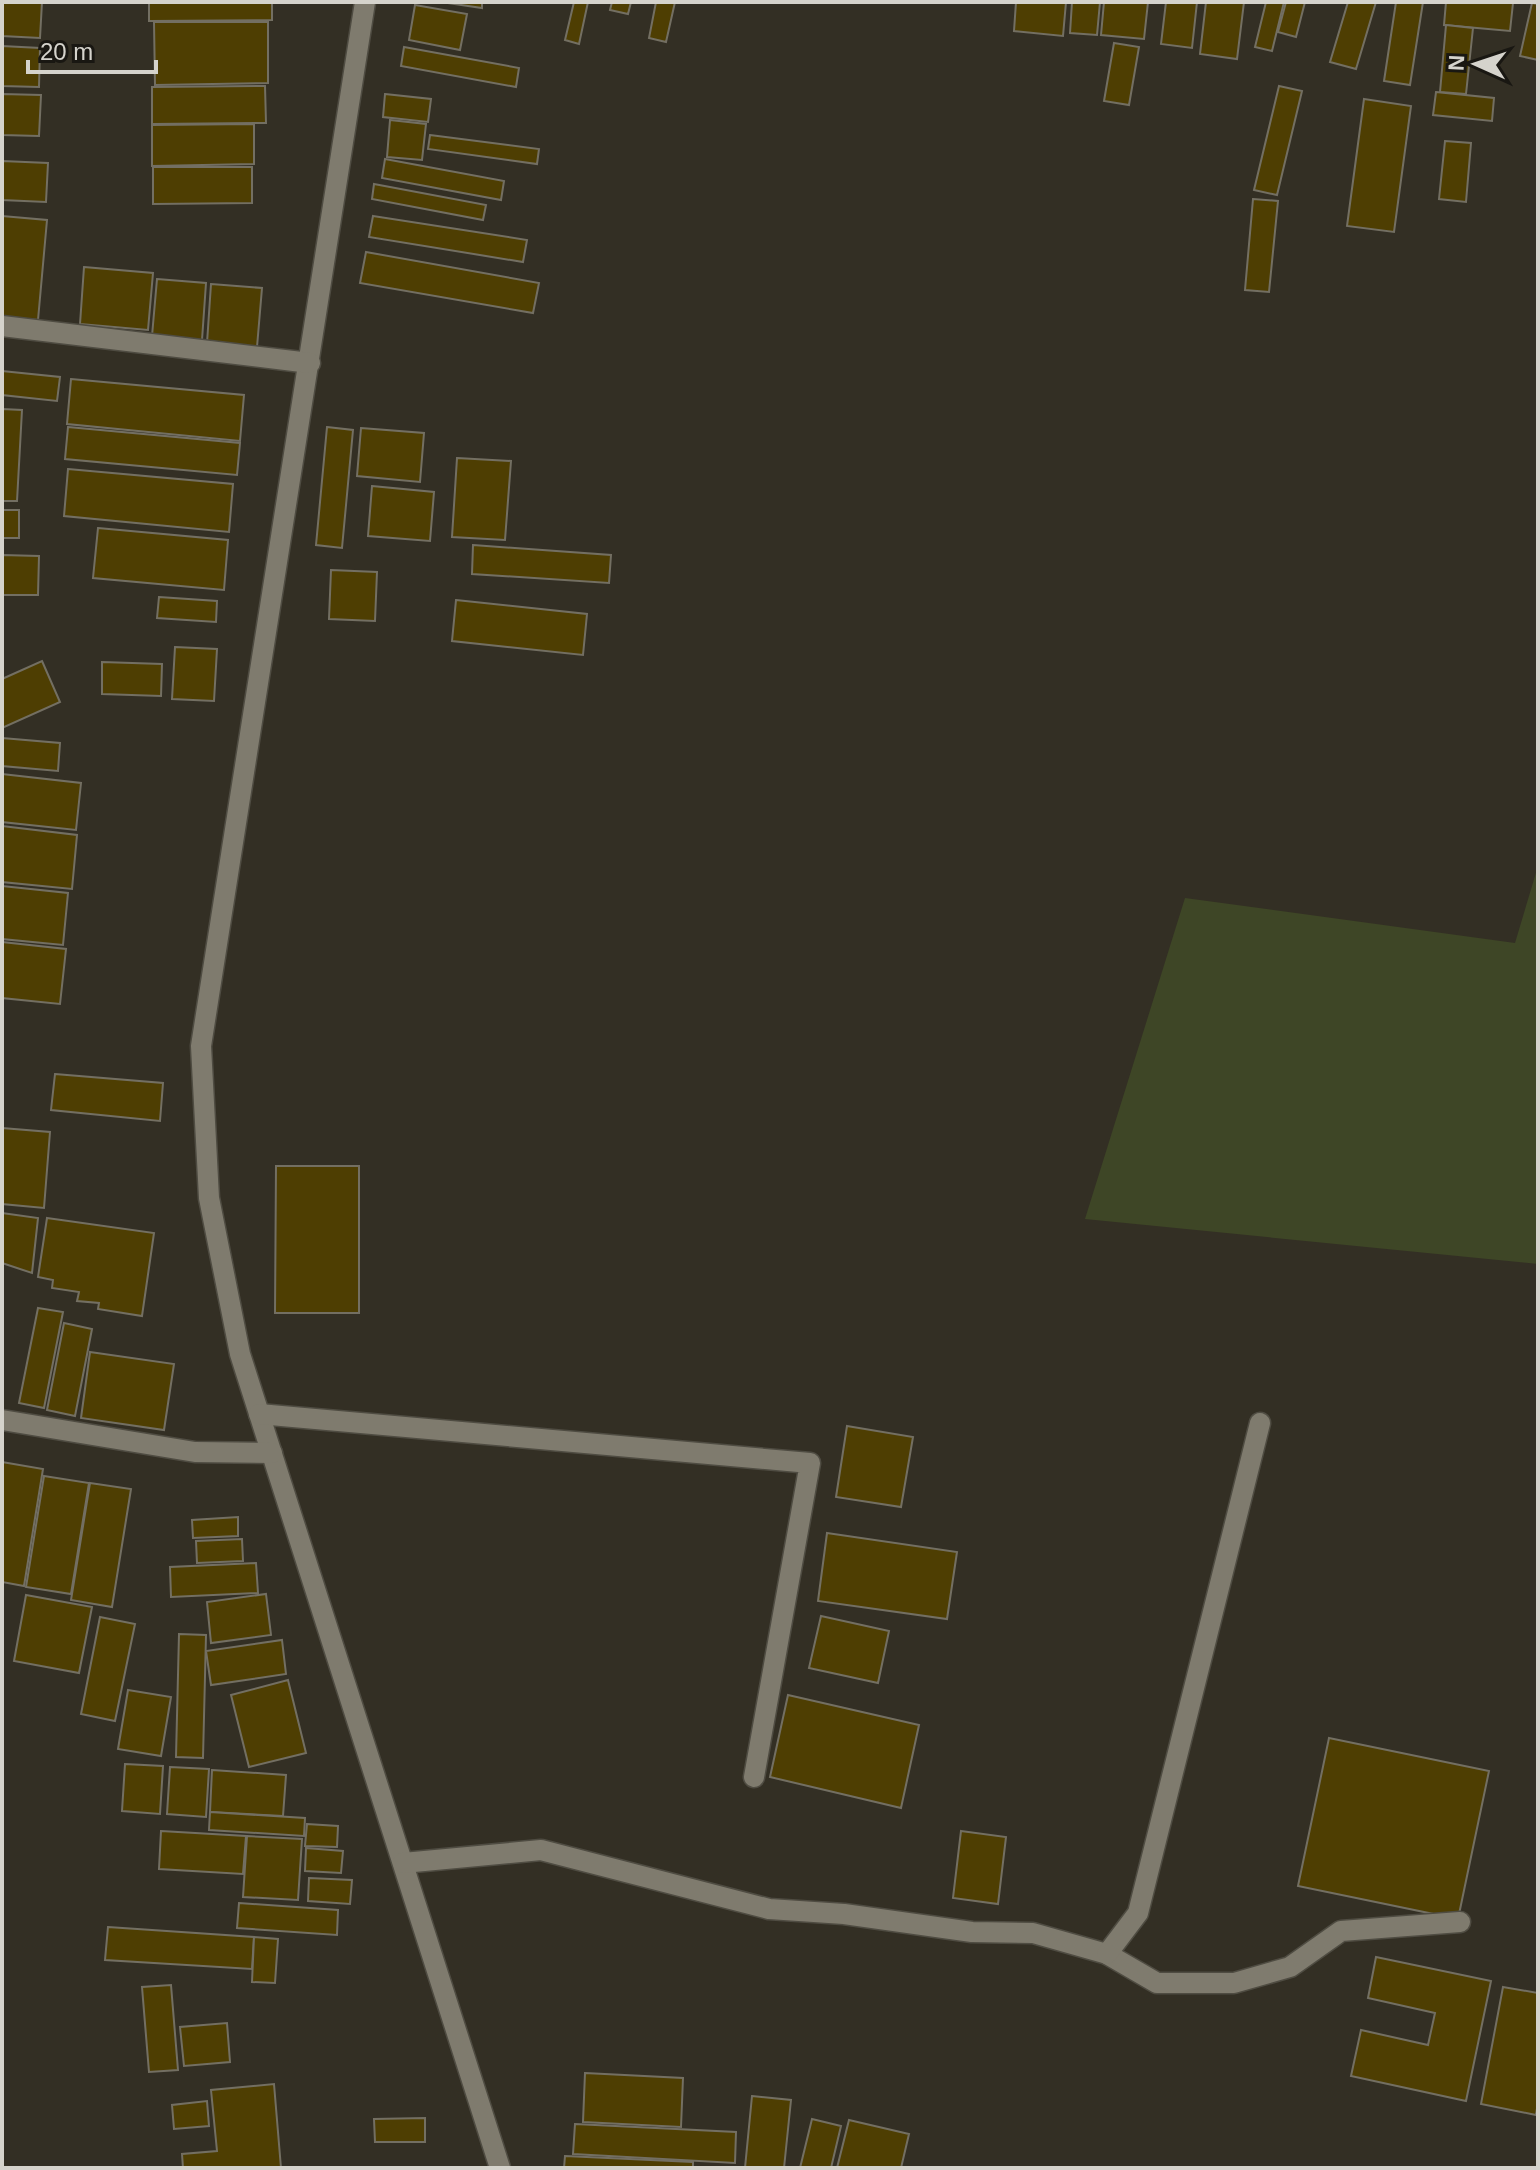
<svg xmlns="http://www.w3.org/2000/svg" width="1540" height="2170" viewBox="0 0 1540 2170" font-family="Helvetica,sans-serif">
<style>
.green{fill:#3e4626}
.building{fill:#4e3e02;stroke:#736f62;stroke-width:2}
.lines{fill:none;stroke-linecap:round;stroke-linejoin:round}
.minor-casing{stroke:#4f4c42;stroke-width:23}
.minor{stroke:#7f7b6e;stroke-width:20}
</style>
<rect width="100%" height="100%" fill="#332f24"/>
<path class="green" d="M 1538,866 L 1538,1264 L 1085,1219 L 1185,898 L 1515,943 Z"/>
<g class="building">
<path d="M 2,2 L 42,2 L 40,38 L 2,36 Z"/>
<path d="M 149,2 L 272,2 L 272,20 L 149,21 Z"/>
<path d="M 441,2 L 482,2 L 482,8 Z"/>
<path d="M 574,2 L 588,2 L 579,44 L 565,40 Z"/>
<path d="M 612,2 L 631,2 L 628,14 L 610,10 Z"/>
<path d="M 656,2 L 675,2 L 666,42 L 649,38 Z"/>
<path d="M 1016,2 L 1066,2 L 1063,36 L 1014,31 Z"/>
<path d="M 1072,2 L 1100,2 L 1097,35 L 1070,33 Z"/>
<path d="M 1104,2 L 1148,2 L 1144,39 L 1101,35 Z"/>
<path d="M 1166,2 L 1197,2 L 1192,48 L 1161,44 Z"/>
<path d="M 1206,2 L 1244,2 L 1237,59 L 1200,54 Z"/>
<path d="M 1266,2 L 1284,2 L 1272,51 L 1255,47 Z"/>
<path d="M 1286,2 L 1305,2 L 1296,37 L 1278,32 Z"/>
<path d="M 1348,2 L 1376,2 L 1356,69 L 1330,62 Z"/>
<path d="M 1396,2 L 1423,2 L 1410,85 L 1384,81 Z"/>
<path d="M 1446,2 L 1513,3 L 1510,31 L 1444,25 Z"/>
<path d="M 1532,3 L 1538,4 L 1538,60 L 1520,56 Z"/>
<path d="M 415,5 L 467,14 L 460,50 L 409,40 Z"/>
<path d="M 154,22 L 268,22 L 268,83 L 155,85 Z"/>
<path d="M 1446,25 L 1473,28 L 1466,94 L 1440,92 Z"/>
<path d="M 1114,43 L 1139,47 L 1129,105 L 1104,101 Z"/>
<path d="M 2,46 L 40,48 L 39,87 L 2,86 Z"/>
<path d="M 404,47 L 519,68 L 516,87 L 401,66 Z"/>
<path d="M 265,86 L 266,123 L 152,124 L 152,87 Z"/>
<path d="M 1279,86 L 1302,91 L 1277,195 L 1254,190 Z"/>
<path d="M 1436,92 L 1494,98 L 1492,121 L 1433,115 Z"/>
<path d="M 2,94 L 41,95 L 39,136 L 2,135 Z"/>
<path d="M 385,94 L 431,99 L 428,122 L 383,117 Z"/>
<path d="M 1364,99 L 1411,106 L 1394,232 L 1347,226 Z"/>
<path d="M 390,120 L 426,124 L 422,160 L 387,157 Z"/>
<path d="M 254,124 L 254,164 L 152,166 L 152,125 Z"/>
<path d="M 430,135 L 539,149 L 537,164 L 428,149 Z"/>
<path d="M 1445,141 L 1471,143 L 1466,202 L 1439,199 Z"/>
<path d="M 385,159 L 504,181 L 501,200 L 382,178 Z"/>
<path d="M 2,161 L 48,163 L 46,202 L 2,200 Z"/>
<path d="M 153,167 L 252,167 L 252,203 L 153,204 Z"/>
<path d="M 374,184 L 486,205 L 483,220 L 372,199 Z"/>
<path d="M 1253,199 L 1278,201 L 1269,292 L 1245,290 Z"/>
<path d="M 2,216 L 47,220 L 38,320 L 2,317 Z"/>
<path d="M 373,216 L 527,240 L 523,262 L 369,237 Z"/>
<path d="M 366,252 L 539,283 L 533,313 L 360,283 Z"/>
<path d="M 84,267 L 153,273 L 148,330 L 80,324 Z"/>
<path d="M 157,279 L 206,283 L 202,340 L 152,336 Z"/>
<path d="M 211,284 L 262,288 L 257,347 L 207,343 Z"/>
<path d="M 2,371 L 60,377 L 57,401 L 2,395 Z"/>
<path d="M 71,379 L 244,395 L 240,441 L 67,424 Z"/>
<path d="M 2,409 L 22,410 L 17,501 L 2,501 Z"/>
<path d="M 68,427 L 240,443 L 237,475 L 65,459 Z"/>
<path d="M 327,427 L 353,430 L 342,548 L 316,545 Z"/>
<path d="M 361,428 L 424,433 L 420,482 L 357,476 Z"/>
<path d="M 457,458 L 511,461 L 505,540 L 452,537 Z"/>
<path d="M 68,469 L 233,484 L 229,532 L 64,516 Z"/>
<path d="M 372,486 L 434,492 L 430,541 L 368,536 Z"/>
<rect x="2" y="510" width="17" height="28"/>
<path d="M 98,528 L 228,540 L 224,590 L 93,578 Z"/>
<path d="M 473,545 L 611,555 L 609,583 L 472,574 Z"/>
<path d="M 2,555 L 39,556 L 38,595 L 2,595 Z"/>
<path d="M 331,570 L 377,572 L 375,621 L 329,619 Z"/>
<path d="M 159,597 L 217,601 L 216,622 L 157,618 Z"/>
<path d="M 456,600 L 587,614 L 583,655 L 452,641 Z"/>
<path d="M 175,647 L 217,649 L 214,701 L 172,699 Z"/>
<path d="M 42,661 L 60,702 L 2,728 L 2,679 Z"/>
<path d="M 102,662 L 162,664 L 161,696 L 102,694 Z"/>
<path d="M 2,738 L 60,743 L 58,771 L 2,766 Z"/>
<path d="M 2,774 L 81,783 L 76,830 L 2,822 Z"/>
<path d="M 2,826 L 77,835 L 72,889 L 2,882 Z"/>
<path d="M 2,886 L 68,893 L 63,945 L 2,939 Z"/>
<path d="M 2,942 L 66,949 L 60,1004 L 2,998 Z"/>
<path d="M 55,1074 L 163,1083 L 160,1121 L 51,1110 Z"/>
<path d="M 2,1128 L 50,1132 L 44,1208 L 2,1204 Z"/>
<path d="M 276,1166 L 359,1166 L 359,1313 L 275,1313 Z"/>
<path d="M 2,1213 L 38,1218 L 32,1273 L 2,1263 Z"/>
<path d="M 47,1218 L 154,1233 L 142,1316 L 98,1309 L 99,1303 L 77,1301 L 79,1292 L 52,1288 L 53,1280 L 38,1277 Z"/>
<path d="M 38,1308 L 63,1312 L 44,1408 L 19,1403 Z"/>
<path d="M 64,1323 L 92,1329 L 75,1416 L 47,1410 Z"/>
<path d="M 90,1352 L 174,1364 L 164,1430 L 81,1418 Z"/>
<path d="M 847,1426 L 913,1437 L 901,1507 L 836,1497 Z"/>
<path d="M 2,1462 L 43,1469 L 24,1586 L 2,1582 Z"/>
<path d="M 44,1476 L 89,1483 L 71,1594 L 26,1587 Z"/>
<path d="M 90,1483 L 131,1489 L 112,1607 L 71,1600 Z"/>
<path d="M 238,1517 L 238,1536 L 193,1538 L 192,1520 Z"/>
<path d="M 827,1533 L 957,1552 L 947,1619 L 818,1601 Z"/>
<path d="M 242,1539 L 243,1561 L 197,1563 L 196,1541 Z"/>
<path d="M 256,1563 L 258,1593 L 171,1597 L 170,1567 Z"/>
<path d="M 266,1594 L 271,1635 L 211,1643 L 207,1602 Z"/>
<path d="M 26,1595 L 92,1607 L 79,1673 L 14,1661 Z"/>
<path d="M 821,1616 L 889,1631 L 878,1683 L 809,1668 Z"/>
<path d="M 100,1617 L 135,1624 L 115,1721 L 81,1714 Z"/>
<path d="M 179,1634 L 206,1635 L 203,1758 L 176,1757 Z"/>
<path d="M 282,1640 L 286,1674 L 211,1685 L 206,1651 Z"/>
<path d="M 288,1680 L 306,1753 L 249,1767 L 231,1695 Z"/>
<path d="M 128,1690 L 171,1697 L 161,1756 L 118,1749 Z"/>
<path d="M 788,1695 L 919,1725 L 901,1808 L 770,1777 Z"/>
<path d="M 1329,1738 L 1489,1771 L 1458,1919 L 1298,1886 Z"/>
<path d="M 125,1764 L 163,1766 L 160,1814 L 122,1811 Z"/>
<path d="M 170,1767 L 209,1769 L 206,1817 L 167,1814 Z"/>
<path d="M 212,1770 L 286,1775 L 283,1816 L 210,1812 Z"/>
<path d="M 210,1812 L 305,1818 L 304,1836 L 209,1830 Z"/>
<path d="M 307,1824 L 338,1826 L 337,1847 L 305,1846 Z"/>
<path d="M 161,1831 L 246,1836 L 243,1874 L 159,1869 Z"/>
<path d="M 961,1831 L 1006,1837 L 998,1904 L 953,1898 Z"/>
<path d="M 247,1836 L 302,1839 L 298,1900 L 243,1897 Z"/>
<path d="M 306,1848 L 343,1851 L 341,1873 L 305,1871 Z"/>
<path d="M 309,1878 L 352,1880 L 350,1904 L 308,1901 Z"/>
<path d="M 239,1903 L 338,1910 L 337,1935 L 237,1928 Z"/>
<path d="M 108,1927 L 254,1937 L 252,1969 L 105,1960 Z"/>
<path d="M 254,1937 L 278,1939 L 275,1983 L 252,1982 Z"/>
<path d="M 1376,1957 L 1491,1981 L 1466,2101 L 1351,2076 L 1361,2030 L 1428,2045 L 1435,2013 L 1368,1998 Z"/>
<path d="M 171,1985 L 178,2070 L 149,2072 L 142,1987 Z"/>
<path d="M 1503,1987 L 1538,1993 L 1538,2102 L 1536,2115 L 1481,2104 Z"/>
<path d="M 227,2023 L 230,2062 L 184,2066 L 180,2027 Z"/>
<path d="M 585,2073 L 683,2078 L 681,2127 L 583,2122 Z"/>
<path d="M 274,2084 L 281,2168 L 183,2168 L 182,2154 L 217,2151 L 211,2090 Z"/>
<path d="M 752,2096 L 791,2100 L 784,2168 L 745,2168 Z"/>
<path d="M 207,2101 L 209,2126 L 174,2129 L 172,2105 Z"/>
<path d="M 425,2118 L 425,2142 L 375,2142 L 374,2119 Z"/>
<path d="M 812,2119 L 841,2126 L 831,2168 L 800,2168 Z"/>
<path d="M 849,2120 L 909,2134 L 901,2168 L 837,2168 Z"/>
<path d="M 575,2124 L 736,2132 L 735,2163 L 573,2154 Z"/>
<path d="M 565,2156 L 693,2162 L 693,2168 L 564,2168 Z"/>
</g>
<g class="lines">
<g class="minor-casing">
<g id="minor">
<path d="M 365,2 L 201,1046 L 209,1198 L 240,1354 L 500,2168"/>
<path d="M 2,326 L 310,363"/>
<path d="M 259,1414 L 810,1463 L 754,1777"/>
<path d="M 2,1420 L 195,1452 L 272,1453"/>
<path d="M 403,1863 L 541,1850 L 769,1909 L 844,1914 L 972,1932 L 1033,1933 L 1107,1954 L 1157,1983 L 1234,1983 L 1290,1967 L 1341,1931 L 1460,1922"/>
<path d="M 1107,1954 L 1138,1913 L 1260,1423"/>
</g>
</g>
<use href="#minor" class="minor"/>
</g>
<rect width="1540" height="2170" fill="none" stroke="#d5d3cc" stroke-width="8"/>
<g transform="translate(1476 64) rotate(273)" stroke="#191712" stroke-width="6" paint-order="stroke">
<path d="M0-6L14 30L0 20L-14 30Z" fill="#d5d3cc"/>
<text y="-12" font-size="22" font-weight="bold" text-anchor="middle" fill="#d5d3cc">N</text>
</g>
<path d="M28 60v12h128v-12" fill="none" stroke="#d5d3cc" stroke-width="4"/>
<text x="40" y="60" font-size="24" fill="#d5d3cc" stroke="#191712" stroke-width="6" paint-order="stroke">20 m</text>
</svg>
